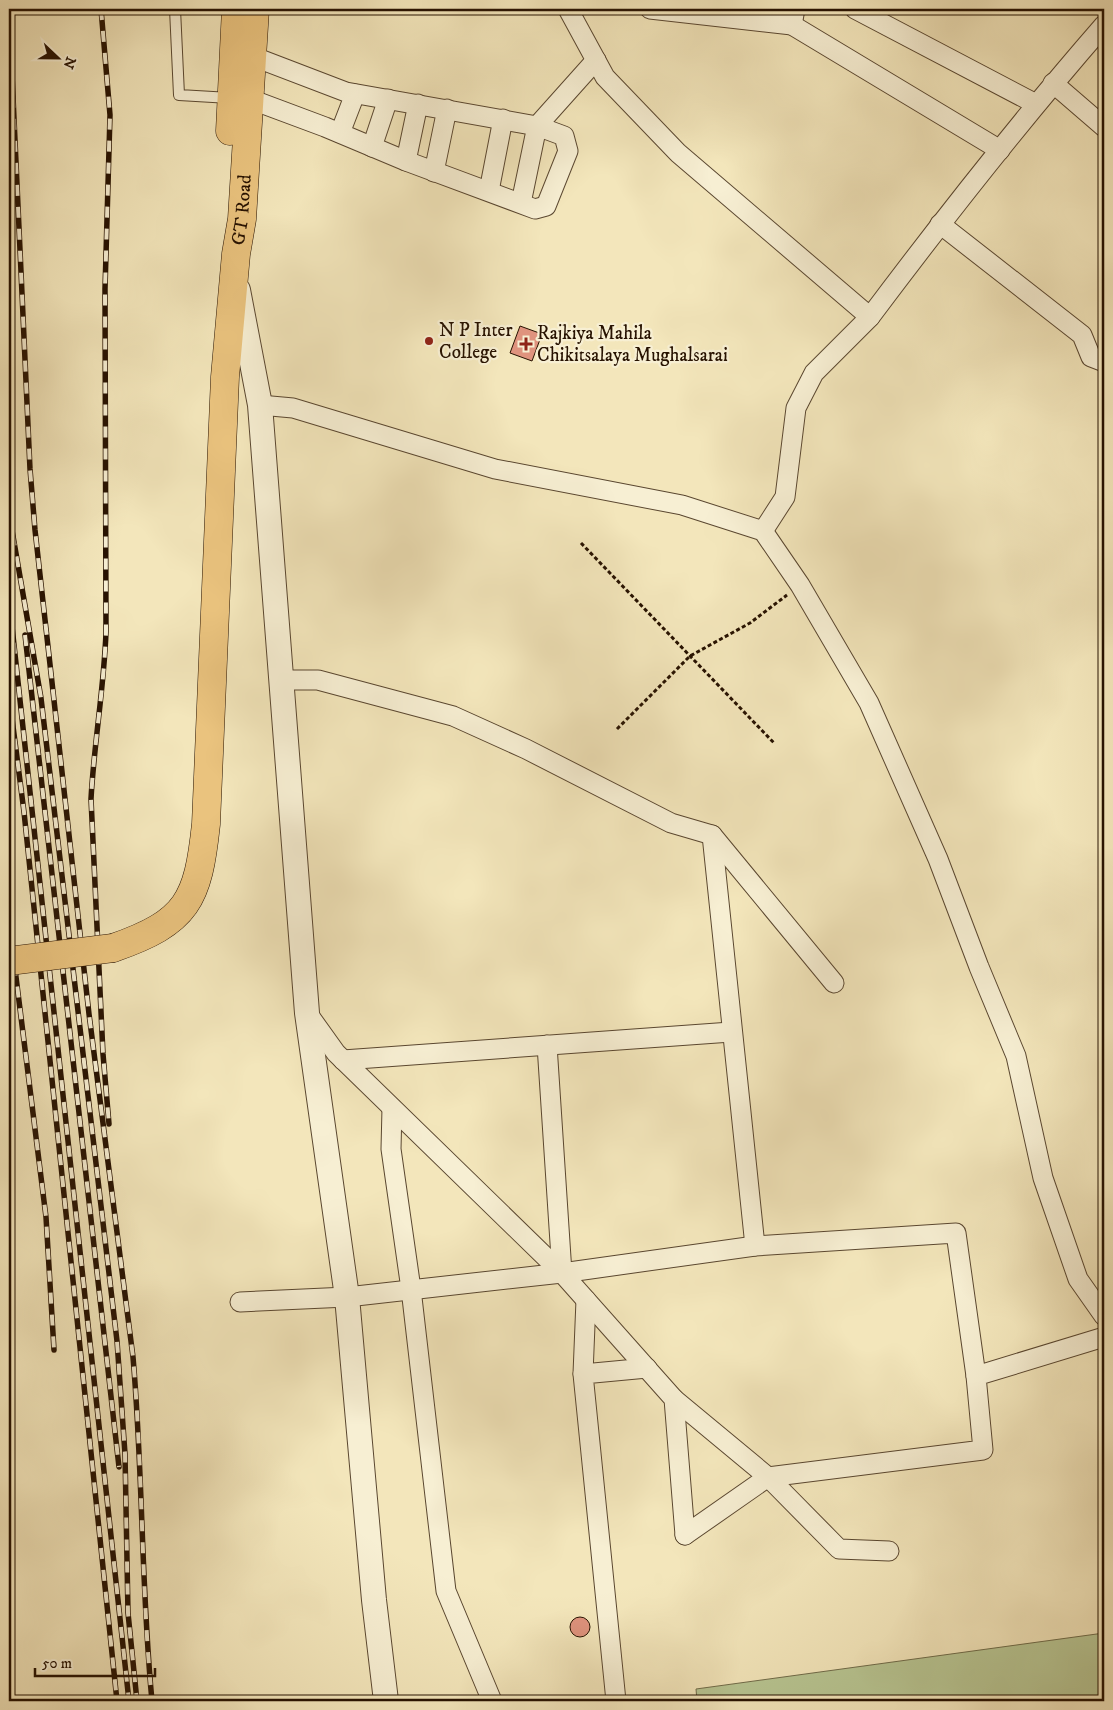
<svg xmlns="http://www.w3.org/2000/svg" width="1113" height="1710" viewBox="0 0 1113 1710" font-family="'IM FELL DW Pica',serif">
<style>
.green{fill:#b8c693;stroke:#706c4a}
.building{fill:#df937e;stroke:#271201}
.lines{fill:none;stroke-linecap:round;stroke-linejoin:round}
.service-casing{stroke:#5a4730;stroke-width:12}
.minor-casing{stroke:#5a4730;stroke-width:21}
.tertiary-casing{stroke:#5a4730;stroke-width:26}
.trunk-casing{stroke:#271201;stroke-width:29}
.path{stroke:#271201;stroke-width:3;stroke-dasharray:4 2.5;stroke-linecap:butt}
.service{stroke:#f7efd3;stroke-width:10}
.minor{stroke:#f7efd3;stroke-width:19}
.tertiary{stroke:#f7efd3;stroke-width:24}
.trunk{stroke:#eac37e;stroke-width:28}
.rail-casing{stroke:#271201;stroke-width:5.5}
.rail{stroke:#f7efd3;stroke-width:4;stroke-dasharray:11;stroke-linecap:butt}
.trunk-bridge-casing{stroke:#271201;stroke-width:29;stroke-linecap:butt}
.trunk-bridge{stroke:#eac37e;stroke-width:28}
.poi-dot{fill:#8f2418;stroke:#f7efd3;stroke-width:2}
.labels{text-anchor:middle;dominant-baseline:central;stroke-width:4.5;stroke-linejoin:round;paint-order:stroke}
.street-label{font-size:19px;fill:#271201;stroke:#f7efd3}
.poi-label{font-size:19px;fill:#271201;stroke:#f7efd3;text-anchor:start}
</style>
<rect width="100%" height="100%" fill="#f3e6bb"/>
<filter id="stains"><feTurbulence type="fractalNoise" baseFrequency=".004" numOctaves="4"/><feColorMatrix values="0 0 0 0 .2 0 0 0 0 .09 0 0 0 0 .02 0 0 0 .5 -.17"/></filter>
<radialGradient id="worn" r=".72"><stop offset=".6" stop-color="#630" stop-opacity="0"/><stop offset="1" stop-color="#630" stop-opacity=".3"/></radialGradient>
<path class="green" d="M 1104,1633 L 1104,1701 L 697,1701 L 696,1689 Z"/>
<g class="building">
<path d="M 520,326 L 542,334 L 532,361 L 510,353 Z"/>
<circle cx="580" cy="1627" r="10"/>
</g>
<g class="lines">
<g class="service-casing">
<path id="service" d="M 175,9 L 179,95 L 230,98"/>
</g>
<g class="minor-casing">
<g id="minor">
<path d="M 568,9 L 605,77 L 678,153 L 870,317 C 945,217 1022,119 1104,25"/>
<path d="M 650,9 L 792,25 L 795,9"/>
<path d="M 855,9 L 1036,104"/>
<path d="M 792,25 L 1000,150"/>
<path d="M 1053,83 L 1104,127"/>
<path d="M 250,99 L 325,127 L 406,161 L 535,209 L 546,206 L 568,151 L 564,136 L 537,126 L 346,92 L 252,56"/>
<path d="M 340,133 L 355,94"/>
<path d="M 372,147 L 388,99"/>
<path d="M 406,161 L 418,104"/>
<path d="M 434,172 L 447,109"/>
<path d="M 489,191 L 503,119"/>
<path d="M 521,203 L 537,126 L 596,60"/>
<path d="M 940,224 L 1082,335 L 1091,357 L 1104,362"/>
<path d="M 260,405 L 293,408 L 495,469 L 682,505 L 763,531 L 800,585 L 869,703 L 938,859 L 979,967 L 1016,1056 L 1043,1178 L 1078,1279 L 1104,1316"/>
<path d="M 763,531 L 785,497 L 796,408 L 814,373 L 870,317"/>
<path d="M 280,680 L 318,680 L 453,716 L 526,749 L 671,823 L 712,835 L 834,983"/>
<path d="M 712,835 L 755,1246"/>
<path d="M 308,1014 L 336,1053 L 562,1273 L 674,1399 L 685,1535"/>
<path d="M 547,1045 L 562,1273"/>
<path d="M 343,1060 L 731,1032"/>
<path d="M 392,1108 L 391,1149 L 411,1289 L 446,1591 L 492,1701"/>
<path d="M 240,1302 L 347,1297 L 562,1273 L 755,1246 L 956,1233 L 976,1376"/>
<path d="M 583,1374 L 586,1300"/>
<path d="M 674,1399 L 768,1477 L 839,1549 L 889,1551"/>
<path d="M 685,1535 L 768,1477 L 983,1450 L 976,1376 L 1104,1337"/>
<path d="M 616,1701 L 583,1374 L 647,1368"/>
</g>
</g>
<g class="tertiary-casing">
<path id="tertiary" d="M 238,290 L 260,405 L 307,1013 L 347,1297 L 374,1600 L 386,1701"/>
</g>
<g class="trunk-casing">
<g id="trunk">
<path d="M 230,131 L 236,9"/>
<path id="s1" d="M 113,948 C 188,922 198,900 206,824 L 225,377 L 236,254 L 242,219 L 255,9"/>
</g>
</g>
<g class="path">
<path d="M 581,543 L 775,744"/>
<path d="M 617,729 L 690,656 L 750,623 L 787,595"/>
</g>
<use href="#service" class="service"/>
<use href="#minor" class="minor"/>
<use href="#tertiary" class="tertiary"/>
<use href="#trunk" class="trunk"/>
<g class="rail-casing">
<g id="rail">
<path d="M 9,9 L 30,469 L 35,530 L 89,1014 L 133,1357 C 143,1472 141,1587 152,1701"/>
<path d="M 101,9 L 110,115 L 105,289 L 106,632 C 104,688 94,743 91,799 L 103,1054 L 109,1124"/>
<path d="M 9,513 L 41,698 L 117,1341 L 125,1454 L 128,1613 L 137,1701"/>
<path d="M 9,599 L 129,1701"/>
<path d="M 25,635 L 119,1467"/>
<path d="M 9,695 L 24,812 L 117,1701"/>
<path d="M 9,921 L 46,1217 L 54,1350"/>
</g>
</g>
<use href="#rail" class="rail"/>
<g class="trunk-bridge-casing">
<path id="trunk-bridge" d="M 9,961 L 113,948"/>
</g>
<use href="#trunk-bridge" class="trunk-bridge"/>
</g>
<g class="poi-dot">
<circle cx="429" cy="341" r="5"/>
<path d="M523.5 336.5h5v5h5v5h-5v5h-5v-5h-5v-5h5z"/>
</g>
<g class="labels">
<g class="street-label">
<text stroke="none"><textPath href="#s1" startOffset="785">GT Road</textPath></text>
</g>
<g class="poi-label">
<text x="439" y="330">N P Inter<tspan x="439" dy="22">College</tspan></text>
<text x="537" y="333">Rajkiya Mahila<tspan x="537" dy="22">Chikitsalaya Mughalsarai</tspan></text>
</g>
</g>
<rect width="1113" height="1710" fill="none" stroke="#f3e6bb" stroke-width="30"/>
<rect x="10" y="10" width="1093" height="1690" fill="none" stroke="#271201" stroke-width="2.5"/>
<rect x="15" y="15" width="1083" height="1680" fill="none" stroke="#271201"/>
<g transform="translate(58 58) rotate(112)" stroke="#f7efd3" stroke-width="4" paint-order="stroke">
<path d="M0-4L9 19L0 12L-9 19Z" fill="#271201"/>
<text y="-8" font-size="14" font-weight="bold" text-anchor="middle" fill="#271201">N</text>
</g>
<path d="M35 1668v8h120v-8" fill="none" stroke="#271201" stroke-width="2.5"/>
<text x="42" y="1668" font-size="15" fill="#271201" stroke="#f7efd3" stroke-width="4" paint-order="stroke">50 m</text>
<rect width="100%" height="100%" filter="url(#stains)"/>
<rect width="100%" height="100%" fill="url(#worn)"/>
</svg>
